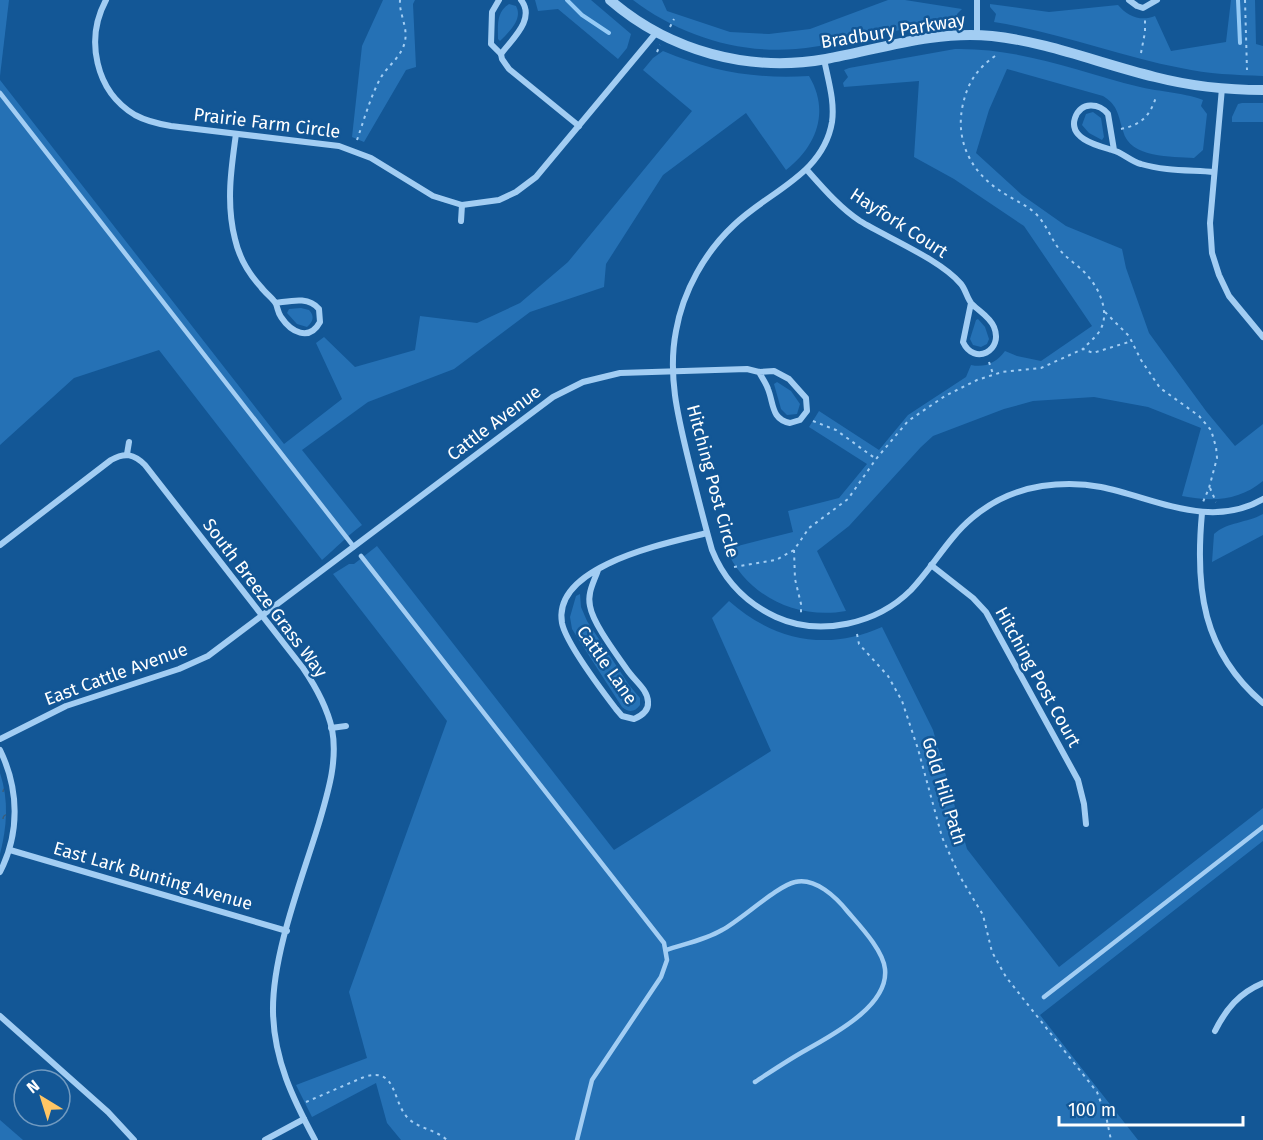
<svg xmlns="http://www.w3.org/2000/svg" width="1263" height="1140" viewBox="0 0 1263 1140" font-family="'Fira Sans',sans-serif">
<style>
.green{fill:#2571b5}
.park{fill:url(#park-crowns)}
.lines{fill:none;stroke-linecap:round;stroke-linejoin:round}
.stream{stroke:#94caf6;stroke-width:4}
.path{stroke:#a2cdf3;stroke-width:2;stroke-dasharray:3 4.5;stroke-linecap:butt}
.service{stroke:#a2cdf3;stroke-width:4.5}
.minor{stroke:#a2cdf3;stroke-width:6}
.tertiary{stroke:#a2cdf3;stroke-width:10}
.labels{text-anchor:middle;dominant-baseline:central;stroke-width:5;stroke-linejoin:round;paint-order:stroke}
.street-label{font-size:18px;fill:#fff;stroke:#135796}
</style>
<defs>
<pattern id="park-crowns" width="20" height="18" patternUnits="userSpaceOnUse" patternTransform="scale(1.5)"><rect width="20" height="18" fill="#2571b5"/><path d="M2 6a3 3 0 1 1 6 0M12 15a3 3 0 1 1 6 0" fill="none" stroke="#3a5d7b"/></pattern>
</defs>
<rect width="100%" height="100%" fill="#135796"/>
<g class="green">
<path d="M 0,0 L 9,0 L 0,76 Z"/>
<path d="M 383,0 L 415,0 L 413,4 L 416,67 L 406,70 L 364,142 L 352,137 L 362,46 Z"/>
<path d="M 535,0 L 591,0 L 631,34 L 627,48 L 618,59 L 558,9 L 538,11 Z"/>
<path d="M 633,0 L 662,0 L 667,11 L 730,32 L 769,34 L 810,29 L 888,0 L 905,0 L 962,9 L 957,14 L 958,21 L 955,22 C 901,26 850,44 796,49 C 738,54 679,35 633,0 Z"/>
<path d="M 1231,0 L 1255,0 L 1256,44 L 1263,46 L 1263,76 C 1236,75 1208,74 1181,68 C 1118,56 1058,32 994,22 L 996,14 L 990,7 L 990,4 L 1049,12 L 1118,5 C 1127,16 1141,22 1155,16 L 1171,51 L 1226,42 Z"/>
<path d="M 509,4 L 516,6 C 523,19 510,31 500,41 L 498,39 C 498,26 496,12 509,4 Z"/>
<path d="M 955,49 C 1022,48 1076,71 1140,87 C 1156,91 1191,94 1203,100 L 1201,106 L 1207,114 L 1203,150 L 1194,158 C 1172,156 1130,159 1123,131 C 1118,115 1118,105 1103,96 L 1007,69 L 989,110 L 976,153 L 1022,195 L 1066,226 L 1122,249 L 1126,268 L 1149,333 L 1206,411 L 1235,446 L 1263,424 L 1263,481 C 1239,501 1212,502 1182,496 L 1201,428 L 1148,407 L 1094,397 L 1033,401 L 1004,409 L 933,436 L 921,447 L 849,526 L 817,551 L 846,611 C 796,620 747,596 726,549 L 793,532 L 788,511 L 839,498 L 867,464 L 809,427 L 819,411 L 879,450 L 908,415 L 966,377 L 971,365 C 985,368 996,363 1005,351 L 1017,356 L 1041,361 L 1092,326 L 1024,226 L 954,179 L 914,157 L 919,81 L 844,87 L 843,83 L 848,77 L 844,70 L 849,68 Z"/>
<path d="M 663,51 C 713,72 755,79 809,76 C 830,111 817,146 786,170 L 746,113 L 663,175 L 606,264 L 604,287 L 530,312 L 454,369 L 368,402 L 302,450 L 362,525 C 347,536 336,548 322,560 L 159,350 L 74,378 L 0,445 L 0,80 L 284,444 L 342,399 L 316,343 L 324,337 L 355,367 L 415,350 L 420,316 L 477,323 L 520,303 L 568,262 L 692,111 L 643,70 L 653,58 Z"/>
<path d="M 1242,103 L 1263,103 L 1263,122 L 1232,122 L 1232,117 L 1238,104 Z"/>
<path d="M 1093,112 L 1101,118 L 1104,137 L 1102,140 L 1089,133 L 1082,125 L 1086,114 Z"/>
<path d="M 301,308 L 309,310 C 315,316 313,322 307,327 L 297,324 L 287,313 L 289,309 Z"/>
<path d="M 978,319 L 985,327 L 989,339 L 987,344 L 981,347 L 973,345 L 970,339 L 976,320 Z"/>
<path d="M 777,382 L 791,391 L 800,404 L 797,414 L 787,415 L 781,409 L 774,384 Z"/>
<path d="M 1263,514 L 1263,535 L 1212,562 L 1214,534 C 1227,522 1247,523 1263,514 Z"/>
<path d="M 377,546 L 614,850 L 771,751 L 712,618 L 729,601 C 773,640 827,652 882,627 L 933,730 L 967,849 L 1059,967 L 1263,808 L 1263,841 L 1040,1015 L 1138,1140 L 401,1140 L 387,1123 L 376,1083 L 312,1117 L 296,1085 L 367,1058 L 349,992 L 447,721 L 333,574 L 349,564 L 354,564 Z"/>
<path d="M 580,594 L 581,607 L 587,621 L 629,685 L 640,698 L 640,705 C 635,712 629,713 622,707 L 572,629 L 570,617 L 576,596 Z"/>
<path d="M 0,1120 L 23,1140 L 0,1140 Z"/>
</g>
<path class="park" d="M 0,773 C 9,801 7,826 0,854 Z"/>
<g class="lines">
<g class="stream">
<path d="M 567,0 L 582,15 L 609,33"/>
<path d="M 1238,0 L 1240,43"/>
</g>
<g class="path">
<path d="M 1245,0 L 1247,70"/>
<path d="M 670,27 L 674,19"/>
<path d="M 657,52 L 660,45"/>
<path d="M 1141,53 L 1145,32 L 1145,17"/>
<path d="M 995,56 C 977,69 968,82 963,104 C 955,138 969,170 999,190 C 1010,198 1023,203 1034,212 C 1046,223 1050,237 1059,249 C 1067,259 1078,265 1086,274 C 1100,289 1111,314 1099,332 C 1094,339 1088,343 1083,349"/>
<path d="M 1121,129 C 1141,125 1150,116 1156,97"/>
<path d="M 357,140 C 364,120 370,98 380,79 C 387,66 402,57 405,41 C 408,27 399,14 400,0"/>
<path d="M 1105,312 L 1129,336 L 1141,360 L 1160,388 L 1199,416 L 1211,430 L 1216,447 L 1217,458 L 1209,488 L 1203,502"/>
<path d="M 989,362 L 993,374"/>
<path d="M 813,421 L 836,430 L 876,459"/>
<path d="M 1210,488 L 1216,502"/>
<path d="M 794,550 L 795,579 L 801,604 L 801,615"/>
<path d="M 734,567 L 776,560 L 794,550 L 809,528 L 848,499 L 876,459 L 908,421 L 945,396 L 977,380 L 1002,372 L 1041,368 L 1083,349 L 1093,353 L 1132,341"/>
<path d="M 857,634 L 859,644 L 888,676 L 902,701 L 918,749 L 942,837 L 959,875 L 983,915 L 992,952 L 1006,977 L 1097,1092 L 1106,1116 L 1111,1140"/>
<path d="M 306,1102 L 364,1077 C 399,1066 391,1104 410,1120 C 421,1129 436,1130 447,1140"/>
</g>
<g class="service">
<path d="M 0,93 L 354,547"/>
<path d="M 361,556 L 664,943 L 667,960 L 661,977 L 592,1080 L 577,1140"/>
<path d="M 666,950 C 684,944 705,940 722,930 C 741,920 777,886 795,882 C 815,877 836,897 848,912 C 860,926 883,950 885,969 C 889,1006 832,1035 806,1050 C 788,1060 772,1071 755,1082"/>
<path d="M 1044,997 L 1263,827"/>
</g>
<g class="minor">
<path d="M 106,0 C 85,39 95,91 135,115 C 146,121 159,124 171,126 L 339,146 L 371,158 L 433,196 L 462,205 L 499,200 L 516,192 L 536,177 L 656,33"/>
<path d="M 499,0 L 492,12 L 491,44 L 501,54 L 502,59 L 509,69 L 579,126"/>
<path d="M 977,0 L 977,35"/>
<path d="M 1129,0 L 1137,6 L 1143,8 L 1157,0"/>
<path d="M 501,54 C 512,39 536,19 521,0"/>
<path d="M 824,59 C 828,80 835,101 832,122 C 823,175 769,191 734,225 C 705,252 683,291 676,331 C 667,377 679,421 690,466 C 697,494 704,522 712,550 C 724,580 746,603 776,617 C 820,637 877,624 911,590 C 933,567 948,538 972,518 C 992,501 1017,490 1042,486 C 1062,483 1081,483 1101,487 C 1155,498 1210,530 1263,499"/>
<path d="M 1222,88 L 1210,223 L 1212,253 L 1219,275 L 1229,296 L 1263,337"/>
<path d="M 236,134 C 231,169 226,204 235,239 C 239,257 249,274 261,287 C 265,293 273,298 276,304 C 278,309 278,313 281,317 C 291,332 309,342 320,322 L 319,309 C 308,296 291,301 276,303"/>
<path d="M 1114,150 L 1108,114 C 1099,103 1081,101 1075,118 C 1068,139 1099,146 1112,150 C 1122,152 1130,161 1141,164 C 1164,171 1190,170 1214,172"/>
<path d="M 807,170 C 823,188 840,208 860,221 C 888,238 941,260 961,284 C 966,290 967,299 972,304 C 980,312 990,317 994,327 C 1004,351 974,366 963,342 L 971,303"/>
<path d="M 461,221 L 462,205"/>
<path d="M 127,454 L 129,442"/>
<path d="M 1202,513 C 1195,588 1202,651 1263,703"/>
<path d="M 0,545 L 111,460 C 125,452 134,454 145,465 L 303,668 C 316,687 327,707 332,729 C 338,761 328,792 319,823 C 302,879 272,954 273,1012 C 274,1060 293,1099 315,1140"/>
<path d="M 931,565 L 973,598 L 986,612 L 1078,780 L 1084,804 L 1086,824"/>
<path d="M 598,570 C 594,582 587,593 590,606 C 593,624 617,655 628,671 C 635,681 648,690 648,702 C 649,711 641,716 634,719 L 622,716 L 616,709 C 603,692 566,643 562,623 C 552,565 668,543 707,533"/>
<path d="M 331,728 L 346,726"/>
<path d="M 0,739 L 66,706 L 179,669 L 208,656 L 553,397 L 583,382 L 620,373 L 747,369 L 759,372 L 774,371 L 789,379 L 806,398 L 807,411 L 800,420 L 790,423 C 771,419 774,404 768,389 C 766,383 762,378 759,372"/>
<path d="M 0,750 C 19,789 20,833 0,872"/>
<path d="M 10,850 L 287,931"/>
<path d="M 0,1016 L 108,1112 L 134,1140"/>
<path d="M 1215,1031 C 1226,1009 1239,993 1263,983"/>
<path d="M 265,1140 L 304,1119"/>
</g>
<path class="tertiary" d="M 610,0 C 669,51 749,73 826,59 C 880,49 936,30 992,36 C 1048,42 1101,64 1155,77 C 1190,86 1227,90 1263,90"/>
</g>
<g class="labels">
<g class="street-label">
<text transform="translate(893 31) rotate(-9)">Bradbury Parkway</text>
<text transform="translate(267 123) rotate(7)">Prairie Farm Circle</text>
<text transform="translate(899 223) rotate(33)">Hayfork Court</text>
<text transform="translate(494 423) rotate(-37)">Cattle Avenue</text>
<text transform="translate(713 481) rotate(75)">Hitching Post Circle</text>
<text transform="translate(265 598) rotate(53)">South Breeze Grass Way</text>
<text transform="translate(607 665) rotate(55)">Cattle Lane</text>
<text transform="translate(116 674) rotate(-20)">East Cattle Avenue</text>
<text transform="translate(1038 677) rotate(61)">Hitching Post Court</text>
<text transform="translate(944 791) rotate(73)">Gold Hill Path</text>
<text transform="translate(153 876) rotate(16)">East Lark Bunting Avenue</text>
</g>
</g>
<g transform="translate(42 1098) rotate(322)"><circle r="28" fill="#135796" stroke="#719ac0" stroke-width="1.5"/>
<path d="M0-4.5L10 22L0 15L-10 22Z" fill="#ffc564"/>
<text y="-9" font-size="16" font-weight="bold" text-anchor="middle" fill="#ffffff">N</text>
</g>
<path d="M1059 1116v9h184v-9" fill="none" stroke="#ffffff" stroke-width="3"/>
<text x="1068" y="1116" font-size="18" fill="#ffffff" stroke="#135796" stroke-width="4.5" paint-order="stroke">100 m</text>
</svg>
